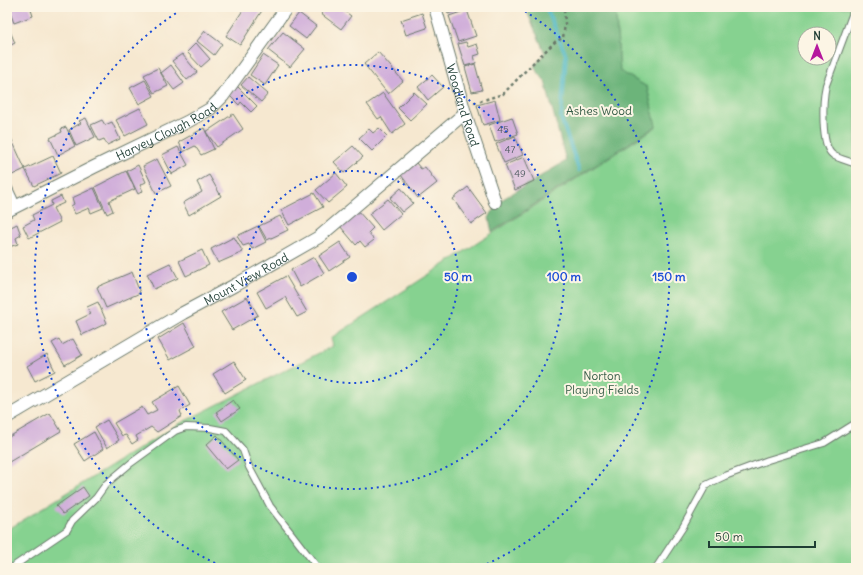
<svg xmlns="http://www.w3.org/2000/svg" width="863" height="575" viewBox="0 0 863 575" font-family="Delius,sans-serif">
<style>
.green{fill:#86d290;stroke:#528862;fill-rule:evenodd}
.forest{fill:#6cb47a;stroke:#467857}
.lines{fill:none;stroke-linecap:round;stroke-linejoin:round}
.stream{stroke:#48b6c3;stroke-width:4}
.building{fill:#d0aeda}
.lane-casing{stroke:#6a796b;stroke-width:8}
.street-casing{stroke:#6a796b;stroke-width:14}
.path{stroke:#6a796b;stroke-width:2.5;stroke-dasharray:3 3;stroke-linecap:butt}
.lane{stroke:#fff;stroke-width:6}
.street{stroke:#fff;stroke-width:12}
.ring{fill:none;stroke:#1d4ed8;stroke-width:2;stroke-dasharray:2 4}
.labels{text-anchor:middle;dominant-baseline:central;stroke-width:4;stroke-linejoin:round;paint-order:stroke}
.number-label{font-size:10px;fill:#4b595e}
.street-label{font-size:12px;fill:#1f3d34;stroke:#fcf5e5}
.park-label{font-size:12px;fill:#345b46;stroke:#fcf5e5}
.centre{fill:#1d4ed8;stroke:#fcf5e5;stroke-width:2}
.ring-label{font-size:12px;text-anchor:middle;font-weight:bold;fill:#1d4ed8;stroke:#fcf5e5;stroke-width:4;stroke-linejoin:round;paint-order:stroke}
</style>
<rect width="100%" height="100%" fill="#fcf5e5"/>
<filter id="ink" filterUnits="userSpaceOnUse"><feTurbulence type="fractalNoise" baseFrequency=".025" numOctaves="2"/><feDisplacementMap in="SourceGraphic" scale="8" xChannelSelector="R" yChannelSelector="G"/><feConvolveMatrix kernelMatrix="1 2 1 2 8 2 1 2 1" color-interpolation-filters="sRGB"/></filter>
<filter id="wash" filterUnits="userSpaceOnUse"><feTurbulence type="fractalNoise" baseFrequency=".012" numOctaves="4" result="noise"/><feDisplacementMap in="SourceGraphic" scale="16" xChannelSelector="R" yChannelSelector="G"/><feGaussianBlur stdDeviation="0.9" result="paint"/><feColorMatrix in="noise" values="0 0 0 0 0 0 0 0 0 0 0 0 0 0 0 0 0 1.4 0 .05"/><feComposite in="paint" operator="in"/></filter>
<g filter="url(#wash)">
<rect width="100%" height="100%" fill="#f6e8d0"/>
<path class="green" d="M 615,7 L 856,7 L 856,568 L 7,568 L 7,530 L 179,424 L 333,346 L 331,338 L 656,127 L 647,87 L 620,71 ZM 805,34 L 829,34 L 829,58 L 805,58 Z"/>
<path class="forest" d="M 525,7 L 615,7 L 620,71 L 647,87 L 656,126 L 492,232 L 489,218 L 498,202 L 566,161 L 545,81 L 534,67 L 545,53 Z"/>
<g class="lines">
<path class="stream" d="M 546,7 L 566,55 L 561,118 L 579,170"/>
</g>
<g id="blocks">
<g class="building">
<path d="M 8,7 L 30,7 L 33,16 L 14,23 Z"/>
<path d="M 245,7 L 260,7 L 263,9 L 240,45 L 226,36 Z"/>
<path d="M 327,7 L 339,7 L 351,16 L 341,29 L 321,14 Z"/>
<path d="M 446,7 L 466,7 L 448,14 Z"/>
<path d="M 467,10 L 476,36 L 458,42 L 449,16 Z"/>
<path d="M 299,13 L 316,26 L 306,39 L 289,26 Z"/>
<path d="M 422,13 L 427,28 L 406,35 L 401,20 Z"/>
<path d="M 7,24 L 15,43 L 7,47 Z"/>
<path d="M 205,31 L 222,44 L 214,55 L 197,41 Z"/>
<path d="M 283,32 L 305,49 L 290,67 L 268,50 Z"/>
<path d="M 466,42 L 468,47 L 477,44 L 480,54 L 474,56 L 476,63 L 465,66 L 458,44 Z"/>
<path d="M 196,43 L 210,59 L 201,67 L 187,52 Z"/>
<path d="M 378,52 L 403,81 L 388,94 L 364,64 Z"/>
<path d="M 182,54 L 197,72 L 187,80 L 172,61 Z"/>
<path d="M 263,55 L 278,65 L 265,85 L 250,75 Z"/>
<path d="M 475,64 L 482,90 L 472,92 L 465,67 Z"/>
<path d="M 171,65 L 184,83 L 174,90 L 161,73 Z"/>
<path d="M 158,68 L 168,86 L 154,93 L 144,75 Z"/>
<path d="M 432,75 L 443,87 L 428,100 L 418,87 Z"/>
<path d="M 248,77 L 268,94 L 261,102 L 241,85 Z"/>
<path d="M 145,80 L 154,96 L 139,104 L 130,88 Z"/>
<path d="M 237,86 L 257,106 L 251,112 L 241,102 L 239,105 L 229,95 Z"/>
<path d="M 414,92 L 427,104 L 410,120 L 398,108 Z"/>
<path d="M 383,93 L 405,124 L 392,134 L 381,117 L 378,119 L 367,104 Z"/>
<path d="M 495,100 L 500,120 L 483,125 L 477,105 Z"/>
<path d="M 140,108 L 148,124 L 125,136 L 116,120 Z"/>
<path d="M 233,114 L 243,129 L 217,147 L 206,132 Z"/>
<path d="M 512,117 L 518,134 L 495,142 L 489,125 Z"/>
<path d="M 86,118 L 95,137 L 76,146 L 69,130 L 81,123 L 79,121 Z"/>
<path d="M 102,120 L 105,125 L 112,122 L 120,139 L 107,145 L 104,139 L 99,141 L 91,125 Z"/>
<path d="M 66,127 L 75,146 L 58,155 L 50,138 L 62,132 L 61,129 Z"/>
<path d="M 204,128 L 214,149 L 201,155 L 195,146 L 183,152 L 179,142 Z"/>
<path d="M 379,128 L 387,136 L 372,151 L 359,138 L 369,129 L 373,133 Z"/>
<path d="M 7,129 L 25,169 L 8,177 L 7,175 Z"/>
<path d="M 515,136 L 523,155 L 504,163 L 496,144 Z"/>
<path d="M 353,146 L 363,157 L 344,173 L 334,162 Z"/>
<path d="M 178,147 L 188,165 L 172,174 L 162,155 Z"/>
<path d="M 53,156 L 61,173 L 34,186 L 25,169 Z"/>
<path d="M 524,157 L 534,181 L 515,190 L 505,165 Z"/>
<path d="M 157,159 L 171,186 L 156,193 L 143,166 Z"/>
<path d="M 416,163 L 421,169 L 425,167 L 437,183 L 418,198 L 401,175 Z"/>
<path d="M 138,165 L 146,182 L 140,185 L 143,191 L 138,194 L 127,171 Z"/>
<path d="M 126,171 L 135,189 L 109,201 L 113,211 L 107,214 L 95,187 Z"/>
<path d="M 336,173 L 347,187 L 328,203 L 316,190 Z"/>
<path d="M 209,175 L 221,196 L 189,215 L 183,203 L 202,192 L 197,182 Z"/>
<path d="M 468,187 L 487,213 L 471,224 L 453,199 Z"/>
<path d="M 94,188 L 103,208 L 91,213 L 89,208 L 75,214 L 71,206 L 74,204 L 72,198 Z"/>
<path d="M 401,188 L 413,203 L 402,212 L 390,198 Z"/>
<path d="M 314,193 L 323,207 L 289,225 L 281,210 Z"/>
<path d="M 61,196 L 64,203 L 53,208 L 60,222 L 29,238 L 23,226 L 34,220 L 32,215 L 52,205 L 51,201 Z"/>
<path d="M 388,199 L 401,214 L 382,230 L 369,214 Z"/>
<path d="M 357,210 L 373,228 L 368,233 L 374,240 L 365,247 L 360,241 L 356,245 L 340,226 Z"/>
<path d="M 280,216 L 288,230 L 267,240 L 259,226 Z"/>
<path d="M 17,224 L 21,235 L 16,238 L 18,244 L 9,247 L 7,243 L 7,229 Z"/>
<path d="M 258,226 L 266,242 L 252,249 L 249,244 L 243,246 L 237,236 Z"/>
<path d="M 234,237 L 243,252 L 218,263 L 211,249 Z"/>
<path d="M 340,242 L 350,257 L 329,271 L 319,256 Z"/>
<path d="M 202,250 L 209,265 L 186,276 L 179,261 Z"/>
<path d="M 314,257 L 324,273 L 300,287 L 291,270 Z"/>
<path d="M 170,263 L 178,278 L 154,289 L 147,274 Z"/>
<path d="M 132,272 L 140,293 L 106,308 L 97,287 Z"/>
<path d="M 286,276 L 307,312 L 297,317 L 285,297 L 266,308 L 257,292 Z"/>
<path d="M 247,297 L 258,315 L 232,330 L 221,312 Z"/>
<path d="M 98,302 L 107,323 L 82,335 L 76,321 L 90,314 L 87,307 Z"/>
<path d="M 184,323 L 196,346 L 170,360 L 158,339 Z"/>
<path d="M 59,339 L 62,345 L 73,339 L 82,355 L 65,365 L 52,343 Z"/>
<path d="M 47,354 L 55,371 L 35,381 L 27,366 Z"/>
<path d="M 234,361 L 246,380 L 225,393 L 213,374 Z"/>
<path d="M 179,386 L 190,405 L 180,411 L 182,416 L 157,432 L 151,427 L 136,436 L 138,440 L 132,444 L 126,435 L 122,436 L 114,423 L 142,407 L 147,415 L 157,410 L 152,402 Z"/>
<path d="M 233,400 L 240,409 L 222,421 L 216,412 Z"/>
<path d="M 50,413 L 61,431 L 9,462 L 7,458 L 7,438 Z"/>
<path d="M 107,420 L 119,440 L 107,448 L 95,427 Z"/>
<path d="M 94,432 L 103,449 L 85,461 L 74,444 Z"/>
<path d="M 217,435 L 238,460 L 226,469 L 206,445 Z"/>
<path d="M 83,487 L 89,496 L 63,514 L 56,506 Z"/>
</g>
</g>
</g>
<g filter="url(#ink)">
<use href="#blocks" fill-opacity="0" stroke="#6a796b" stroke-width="1"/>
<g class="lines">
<g class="lane-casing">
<g id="lane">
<path d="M 855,7 L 826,85 C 823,98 820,146 833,155 C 839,159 849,161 856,164"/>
<path d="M 7,184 L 17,205"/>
<path d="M 11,568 L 67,530 L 72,521 L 96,498 L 106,484 L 131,463 L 175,431 L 186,427 L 210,428 L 226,431 L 243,450 L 249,467 L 270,506 L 318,568"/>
<path d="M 656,568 L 683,527 L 706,485 L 725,476 L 768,460 L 824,443 L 856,423"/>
</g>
</g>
<g class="street-casing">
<g id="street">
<path id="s1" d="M 435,7 L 465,113 L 495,202"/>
<path id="s2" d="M 7,211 L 94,167 L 187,122 L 210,109 L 223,96 L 287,7"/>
<path id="s3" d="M 7,417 L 183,313 L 237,284 L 319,237 L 465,113"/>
</g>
</g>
<path class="path" d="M 474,103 L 503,94 L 536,60 L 556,41 L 563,38 L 565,24 L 564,7"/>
<use href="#lane" class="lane"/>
<use href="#street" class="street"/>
</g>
</g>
<g class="ring">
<circle cx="352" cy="277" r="106"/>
<circle cx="352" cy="277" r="212"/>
<path d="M226 568A317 317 0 0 1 184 8M520 8A317 317 0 0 1 478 568"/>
</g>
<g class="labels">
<g class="number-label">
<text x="503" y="129">45</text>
<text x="510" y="149">47</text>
<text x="520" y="173">49</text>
</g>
<g class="street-label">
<text stroke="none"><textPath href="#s1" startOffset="102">Woodland Road</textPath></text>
<text stroke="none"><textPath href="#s2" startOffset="178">Harvey Clough Road</textPath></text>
<text stroke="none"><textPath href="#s3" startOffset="276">Mount View Road</textPath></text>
</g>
<g class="park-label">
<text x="599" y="110">Ashes Wood</text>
<text x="602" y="375">Norton<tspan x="602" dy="14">Playing Fields</tspan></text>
</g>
</g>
<circle cx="352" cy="277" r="6" class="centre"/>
<g class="ring-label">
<text x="458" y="281">50 m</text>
<text x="564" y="281">100 m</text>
<text x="669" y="281">150 m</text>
</g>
<rect width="863" height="575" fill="none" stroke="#fcf5e5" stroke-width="24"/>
<g transform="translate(817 46)"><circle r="19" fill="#fcf5e5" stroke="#a4ab9e"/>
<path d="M0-3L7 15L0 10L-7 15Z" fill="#b5179e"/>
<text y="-6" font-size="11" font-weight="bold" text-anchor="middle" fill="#1f3d34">N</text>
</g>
<path d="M709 541v6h106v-6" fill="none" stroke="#1f3d34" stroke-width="2"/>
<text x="715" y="541" font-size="12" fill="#1f3d34" stroke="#fcf5e5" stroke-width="3" paint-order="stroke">50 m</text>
</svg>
